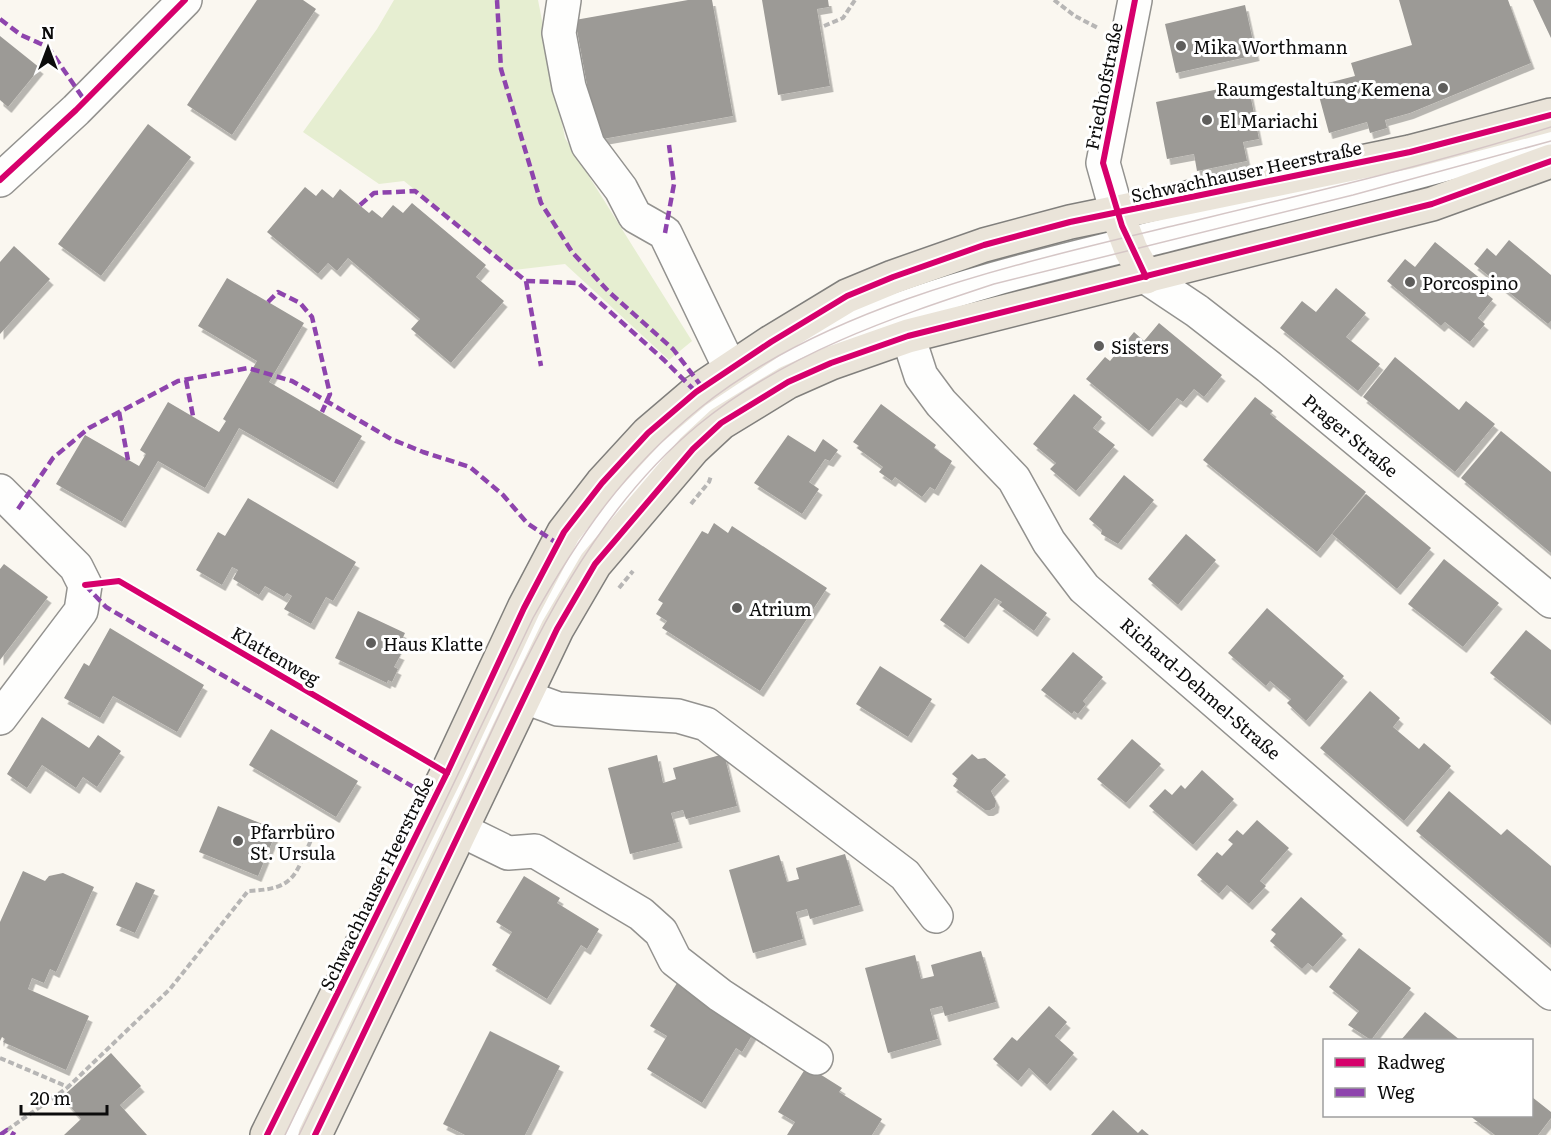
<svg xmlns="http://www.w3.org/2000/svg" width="1551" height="1135" viewBox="0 0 1551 1135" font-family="Literata,serif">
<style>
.green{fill:#e6eed1}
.building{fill:#9c9a96;filter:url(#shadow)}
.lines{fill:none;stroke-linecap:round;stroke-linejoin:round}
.minor-casing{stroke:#93928f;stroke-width:36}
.major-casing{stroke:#807f7c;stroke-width:36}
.path{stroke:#b7b6b5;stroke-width:4;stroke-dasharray:6 3;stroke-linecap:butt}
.minor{stroke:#fefefd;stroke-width:33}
.major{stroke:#eae4d9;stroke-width:33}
.tram{stroke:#d5c6c6;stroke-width:1.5}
.quiet{stroke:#8e44ad;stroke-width:4.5;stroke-dasharray:9 4.5;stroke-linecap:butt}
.cycleway-casing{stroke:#fff;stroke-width:10}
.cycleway{stroke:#d6006c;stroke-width:6}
.poi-dot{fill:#5f5e5c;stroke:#fff;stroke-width:2}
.labels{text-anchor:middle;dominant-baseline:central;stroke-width:6;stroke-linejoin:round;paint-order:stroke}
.poi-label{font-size:18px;fill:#0c0c0c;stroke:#fff;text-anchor:start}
.street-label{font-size:18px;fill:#0c0c0c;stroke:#fff}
</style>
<defs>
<filter id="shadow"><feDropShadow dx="3.5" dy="6" stdDeviation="0" flood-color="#0004"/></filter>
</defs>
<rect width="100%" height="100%" fill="#faf7f0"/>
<path class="green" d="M 394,0 L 538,0 L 565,138 L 692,341 L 669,360 L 565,264 L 514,270 L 404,181 L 379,184 L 303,132 L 377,29 Z"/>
<g class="building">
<path d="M 257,0 L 303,0 L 316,9 L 232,135 L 187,105 Z"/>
<path d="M 688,0 L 712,0 L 733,116 L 597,140 L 575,20 Z"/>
<path d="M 762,0 L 828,0 L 829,7 L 817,9 L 830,86 L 778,95 Z"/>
<path d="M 1399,0 L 1508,0 L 1531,63 L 1410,113 L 1385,120 L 1387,128 L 1370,133 L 1367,122 L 1329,133 L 1319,96 L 1327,94 L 1324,84 L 1355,76 L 1351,63 L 1412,45 Z"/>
<path d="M 1533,0 L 1551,0 L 1551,38 Z"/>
<path d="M 1245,5 L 1256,55 L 1176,73 L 1165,24 Z"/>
<path d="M 0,36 L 40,68 L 8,107 L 0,100 Z"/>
<path d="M 1248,83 L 1259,139 L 1243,142 L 1247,161 L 1197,171 L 1194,154 L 1167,159 L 1156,102 Z"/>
<path d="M 148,124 L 191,157 L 101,276 L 58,244 Z"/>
<path d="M 305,187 L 316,196 L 322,189 L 333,198 L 340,189 L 369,213 L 372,210 L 382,218 L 393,205 L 403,213 L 412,203 L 486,265 L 476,277 L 504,301 L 451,363 L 411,329 L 420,319 L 348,258 L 337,271 L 328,263 L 318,274 L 267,232 Z"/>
<path d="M 1509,240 L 1551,275 L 1551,321 L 1548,324 L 1474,264 L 1487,248 L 1496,256 Z"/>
<path d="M 1435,242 L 1487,284 L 1482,290 L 1493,299 L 1478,318 L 1485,324 L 1470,342 L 1445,322 L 1441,326 L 1387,281 L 1405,259 L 1415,267 Z"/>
<path d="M 14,246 L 50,279 L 0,334 L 0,262 Z"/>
<path d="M 227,278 L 304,323 L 269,382 L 362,436 L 334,483 L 239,428 L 205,488 L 158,461 L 122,522 L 56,484 L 85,435 L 139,466 L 146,454 L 140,450 L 168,402 L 219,432 L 226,421 L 223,419 L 257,361 L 198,326 Z"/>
<path d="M 1336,288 L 1366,313 L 1346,337 L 1380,364 L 1358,391 L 1280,328 L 1302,301 L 1316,312 Z"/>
<path d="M 1159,323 L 1222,375 L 1204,397 L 1194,389 L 1183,402 L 1177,398 L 1149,431 L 1086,379 L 1105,357 L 1110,361 L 1134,332 L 1144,341 Z"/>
<path d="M 1395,357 L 1459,410 L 1466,401 L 1495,424 L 1455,472 L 1363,397 Z"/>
<path d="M 1074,394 L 1102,417 L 1093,428 L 1115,445 L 1076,491 L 1050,469 L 1056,463 L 1033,444 Z"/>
<path d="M 1255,397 L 1273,411 L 1270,414 L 1366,492 L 1317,552 L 1203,460 Z"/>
<path d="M 881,404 L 936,445 L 934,448 L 952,461 L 935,490 L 930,487 L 922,497 L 895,477 L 892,481 L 879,472 L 883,467 L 857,448 L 859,446 L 853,442 Z"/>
<path d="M 1501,431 L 1551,472 L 1551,553 L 1461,478 Z"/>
<path d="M 788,435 L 815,452 L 823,439 L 838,450 L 830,461 L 825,459 L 809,482 L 819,489 L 802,514 L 754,483 Z"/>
<path d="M 1124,475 L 1154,500 L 1118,544 L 1101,534 L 1102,530 L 1089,519 Z"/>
<path d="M 1366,494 L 1431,548 L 1397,589 L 1332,534 Z"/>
<path d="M 248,498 L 356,562 L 333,601 L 326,597 L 311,624 L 284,609 L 292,596 L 287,593 L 284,597 L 265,586 L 259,595 L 233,579 L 238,570 L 232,567 L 222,585 L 196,570 L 218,532 L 225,536 Z"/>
<path d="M 714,523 L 728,533 L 732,526 L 827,588 L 760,691 L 662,628 L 667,621 L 656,614 L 663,603 L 658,600 L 702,531 L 708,534 Z"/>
<path d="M 1186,534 L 1216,560 L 1178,605 L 1148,579 Z"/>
<path d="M 1444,559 L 1499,603 L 1463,647 L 1408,604 Z"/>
<path d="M 4,564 L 48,597 L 0,660 L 0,569 Z"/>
<path d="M 981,564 L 1047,613 L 1034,631 L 999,605 L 1002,602 L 995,598 L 965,638 L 940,620 Z"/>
<path d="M 1267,608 L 1344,676 L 1306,721 L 1287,703 L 1291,699 L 1270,681 L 1266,686 L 1228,653 Z"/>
<path d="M 358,611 L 405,633 L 396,652 L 401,654 L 394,667 L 398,669 L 392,682 L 388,680 L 387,683 L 335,658 Z"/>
<path d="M 110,628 L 204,685 L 177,732 L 113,696 L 100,718 L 64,698 L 84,663 L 89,666 Z"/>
<path d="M 1526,630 L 1551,650 L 1551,722 L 1490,673 Z"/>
<path d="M 1073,652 L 1103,677 L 1083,701 L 1086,704 L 1078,714 L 1074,711 L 1072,714 L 1041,690 Z"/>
<path d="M 880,666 L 932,699 L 908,737 L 856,704 Z"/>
<path d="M 1370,691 L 1400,718 L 1393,727 L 1419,749 L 1424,743 L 1451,766 L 1404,821 L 1320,748 Z"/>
<path d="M 42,717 L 89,748 L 98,735 L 121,751 L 97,787 L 83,777 L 76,788 L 42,765 L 27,788 L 7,774 Z"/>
<path d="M 271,729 L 358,781 L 336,817 L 249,765 Z"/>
<path d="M 1132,739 L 1161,764 L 1126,803 L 1097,779 Z"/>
<path d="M 724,754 L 737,806 L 686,819 L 683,810 L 671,813 L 679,842 L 630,854 L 608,768 L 657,755 L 663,783 L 676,779 L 673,768 Z"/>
<path d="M 972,754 L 978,759 L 985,758 L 1006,775 L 991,791 L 996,801 L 995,807 L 990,810 L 985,810 L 953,786 L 958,779 L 952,774 Z"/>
<path d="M 1202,770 L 1234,799 L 1193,845 L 1149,806 L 1165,789 L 1172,795 L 1181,785 L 1185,789 Z"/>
<path d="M 1449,791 L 1501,835 L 1507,829 L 1551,866 L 1551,945 L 1416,831 Z"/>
<path d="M 218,806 L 277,830 L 258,876 L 199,852 Z"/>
<path d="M 1257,820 L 1289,848 L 1260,881 L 1266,886 L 1249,904 L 1227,885 L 1219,894 L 1197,875 L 1217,852 L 1222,856 L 1233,844 L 1228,840 L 1237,830 L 1243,835 Z"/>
<path d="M 845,854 L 860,905 L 810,919 L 807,909 L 796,912 L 803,939 L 753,953 L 729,870 L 779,855 L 787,882 L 799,879 L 796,868 Z"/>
<path d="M 23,871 L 45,881 L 49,876 L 63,873 L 94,887 L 56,972 L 50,969 L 44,983 L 32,978 L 28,989 L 89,1016 L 66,1070 L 3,1042 L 5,1039 L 2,1037 L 0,1041 L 0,922 Z"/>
<path d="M 524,876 L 560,898 L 557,903 L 599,929 L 587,949 L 581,945 L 547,999 L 492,965 L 512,932 L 496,922 Z"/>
<path d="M 136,882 L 155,890 L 135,933 L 116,925 Z"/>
<path d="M 1301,897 L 1343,934 L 1313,967 L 1308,963 L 1302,969 L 1270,941 L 1276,934 L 1271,930 Z"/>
<path d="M 1359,948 L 1411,988 L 1371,1040 L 1348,1025 L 1359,1011 L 1329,987 Z"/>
<path d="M 981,951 L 996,1002 L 945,1016 L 942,1006 L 930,1009 L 938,1039 L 888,1053 L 865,968 L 915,955 L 921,979 L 934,976 L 931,965 Z"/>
<path d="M 679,980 L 754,1032 L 742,1052 L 736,1048 L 702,1103 L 647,1069 L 667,1036 L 650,1026 Z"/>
<path d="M 1049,1006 L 1067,1022 L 1055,1036 L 1074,1053 L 1047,1085 L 1029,1068 L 1018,1081 L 993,1059 L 1012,1037 L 1017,1041 Z"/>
<path d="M 1425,1012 L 1460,1040 L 1401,1040 Z"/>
<path d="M 490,1031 L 560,1066 L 525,1135 L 465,1135 L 443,1124 Z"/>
<path d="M 111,1053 L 141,1086 L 120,1105 L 147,1135 L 64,1135 L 81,1119 L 62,1097 Z"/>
<path d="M 807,1066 L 842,1088 L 839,1092 L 882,1119 L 872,1135 L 787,1135 L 795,1122 L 778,1112 Z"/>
<path d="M 1532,1097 L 1551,1112 L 1551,1118 L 1538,1135 L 1495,1135 L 1470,1116 L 1532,1116 Z"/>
<path d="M 1113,1110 L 1138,1133 L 1142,1129 L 1149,1135 L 1091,1135 Z"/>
</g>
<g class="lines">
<g class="minor-casing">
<g id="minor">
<path d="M 564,0 L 559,33 L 569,87 L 588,145 L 621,189 L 635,216 L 665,233 L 730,368"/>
<path d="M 0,180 L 76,110 L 185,0"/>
<path d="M 1117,213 L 1103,163 L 1135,0"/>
<path d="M 1146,277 L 1197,311 L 1269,367 L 1551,601"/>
<path d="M 908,336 L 921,376 L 941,403 L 1014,479 L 1049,542 L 1084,588 L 1551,993"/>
<path d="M 0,491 L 76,567 L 85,585 L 81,611 L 0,718"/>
<path d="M 525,697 L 558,709 L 678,716 L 706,724 L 905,875 L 936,916"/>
<path d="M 461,830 L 508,853 L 535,851 L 641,914 L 661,932 L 675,960 L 720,995 L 816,1058"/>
<path d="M 292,1135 C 349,1017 407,900 463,782 C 512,679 555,575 628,486 C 759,327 973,283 1163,236 C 1293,203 1423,173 1551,134"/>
</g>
</g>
<g class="major-casing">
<g id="major">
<path d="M 1117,213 L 1131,250 L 1146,277"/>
<path d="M 267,1135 L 447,773 L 524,608 L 564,532 L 602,483 L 648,433 L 696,392 L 771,342 L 847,296 L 893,277 L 984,245 L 1070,222 L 1410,152 L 1551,115"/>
<path d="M 315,1135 L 557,629 L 595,564 L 693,449 L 721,423 L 788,382 L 831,363 L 908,336 L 1432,204 L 1551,161"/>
</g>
</g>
<g class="path">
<path d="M 1054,0 L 1075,16 L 1098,28"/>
<path d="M 824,26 L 843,18 L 855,0"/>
<path d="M 691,504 L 709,482 L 711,476"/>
<path d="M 619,588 L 633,571"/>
<path d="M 0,1058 L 68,1087 L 170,989 L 248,891 C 295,889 294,877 312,838"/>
<path d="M 7,1130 L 67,1088"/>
</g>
<use href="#minor" class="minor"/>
<use href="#major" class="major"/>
<g class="tram">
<path d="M 285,1135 L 533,618 C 580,534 625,469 700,408 C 827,306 1009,266 1164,228 C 1293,197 1424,167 1551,127"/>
<path d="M 299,1135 C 349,1031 400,927 449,823 C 516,682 575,527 698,425 C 784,354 891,318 994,284 L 1353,195 L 1551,141"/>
</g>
<g class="quiet">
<path d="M 497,0 L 501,69 L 541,203 L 572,252 L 609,292 L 673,349 L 702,387"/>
<path d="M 0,19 L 21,35 L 48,47 L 85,101"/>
<path d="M 360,205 L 374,193 L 415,191 L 526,281 L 578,283 L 664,360 L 696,392"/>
<path d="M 665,233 L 674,184 L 669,145"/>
<path d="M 526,281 L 541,366"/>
<path d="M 268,302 L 278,292 L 300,303 L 312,317 L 330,394 L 322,412"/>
<path d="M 186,380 L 193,416"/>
<path d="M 119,412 L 128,460"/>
<path d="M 18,509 L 53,458 L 89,428 L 178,381 L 248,368 L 292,381 L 391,439 L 423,452 L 470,467 L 503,495 L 527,523 L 558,544"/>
<path d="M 85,585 L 106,607 L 434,799"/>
<path d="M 0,1135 L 7,1130 L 15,1135"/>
</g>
<g class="cycleway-casing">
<g id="cycleway">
<path d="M 1135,0 L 1103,163 L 1122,226 L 1146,277"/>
<path d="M 0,180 L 76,110 L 185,0"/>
<path d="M 85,585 L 119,581 L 447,773"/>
<path d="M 267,1135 L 447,773 L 524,608 L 564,532 L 602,483 L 648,433 L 696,392 L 771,342 L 847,296 L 893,277 L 984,245 L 1070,222 L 1410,152 L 1551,115"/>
<path d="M 315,1135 L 557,629 L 595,564 L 693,449 L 721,423 L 788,382 L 831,363 L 908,336 L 1432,204 L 1551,161"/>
</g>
</g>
<use href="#cycleway" class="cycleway"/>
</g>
<g class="poi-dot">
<circle cx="1181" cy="46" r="6"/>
<circle cx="1443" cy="88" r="6"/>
<circle cx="1207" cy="120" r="6"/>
<circle cx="1410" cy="282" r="6"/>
<circle cx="1099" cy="346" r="6"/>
<circle cx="737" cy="608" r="6"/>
<circle cx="371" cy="643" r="6"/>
<circle cx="238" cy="841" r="6"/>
</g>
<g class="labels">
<g class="poi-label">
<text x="1193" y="46">Mika Worthmann</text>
<text x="1431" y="88" text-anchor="end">Raumgestaltung Kemena</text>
<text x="1219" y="120">El Mariachi</text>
<text x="1422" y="282">Porcospino</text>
<text x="1111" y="346">Sisters</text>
<text x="749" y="608">Atrium</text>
<text x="383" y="643">Haus Klatte</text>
<text x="250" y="831">Pfarrbüro<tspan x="250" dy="21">St. Ursula</tspan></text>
</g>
<g class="street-label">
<text transform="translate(1103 86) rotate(-79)">Friedhofstraße</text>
<text transform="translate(1246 171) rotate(-12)">Schwachhauser Heerstraße</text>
<text transform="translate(1351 435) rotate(40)">Prager Straße</text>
<text transform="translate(276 655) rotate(30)">Klattenweg</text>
<text transform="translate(1201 688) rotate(41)">Richard-Dehmel-Straße</text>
<text transform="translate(376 883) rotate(-64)">Schwachhauser Heerstraße</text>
</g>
</g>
<rect x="1323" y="1039" width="210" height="78" fill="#ffffff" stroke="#9e9e9e" stroke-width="1.5"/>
<rect x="1335" y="1058" width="30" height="9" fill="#d6006c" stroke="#9e9e9e" stroke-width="1.5"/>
<text x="1377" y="1069" font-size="18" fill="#0c0c0c">Radweg</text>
<rect x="1335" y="1088" width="30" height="9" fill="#8e44ad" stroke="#9e9e9e" stroke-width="1.5"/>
<text x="1377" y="1099" font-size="18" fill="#0c0c0c">Weg</text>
<g transform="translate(48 48)" stroke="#ffffff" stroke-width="4.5" paint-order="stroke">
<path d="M0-4.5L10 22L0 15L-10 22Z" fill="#0c0c0c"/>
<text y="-9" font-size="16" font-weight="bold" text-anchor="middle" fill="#0c0c0c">N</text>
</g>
<path d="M21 1105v9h86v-9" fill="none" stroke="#0c0c0c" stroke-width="3"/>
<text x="30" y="1105" font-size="18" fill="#0c0c0c" stroke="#ffffff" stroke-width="4.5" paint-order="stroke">20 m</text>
</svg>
